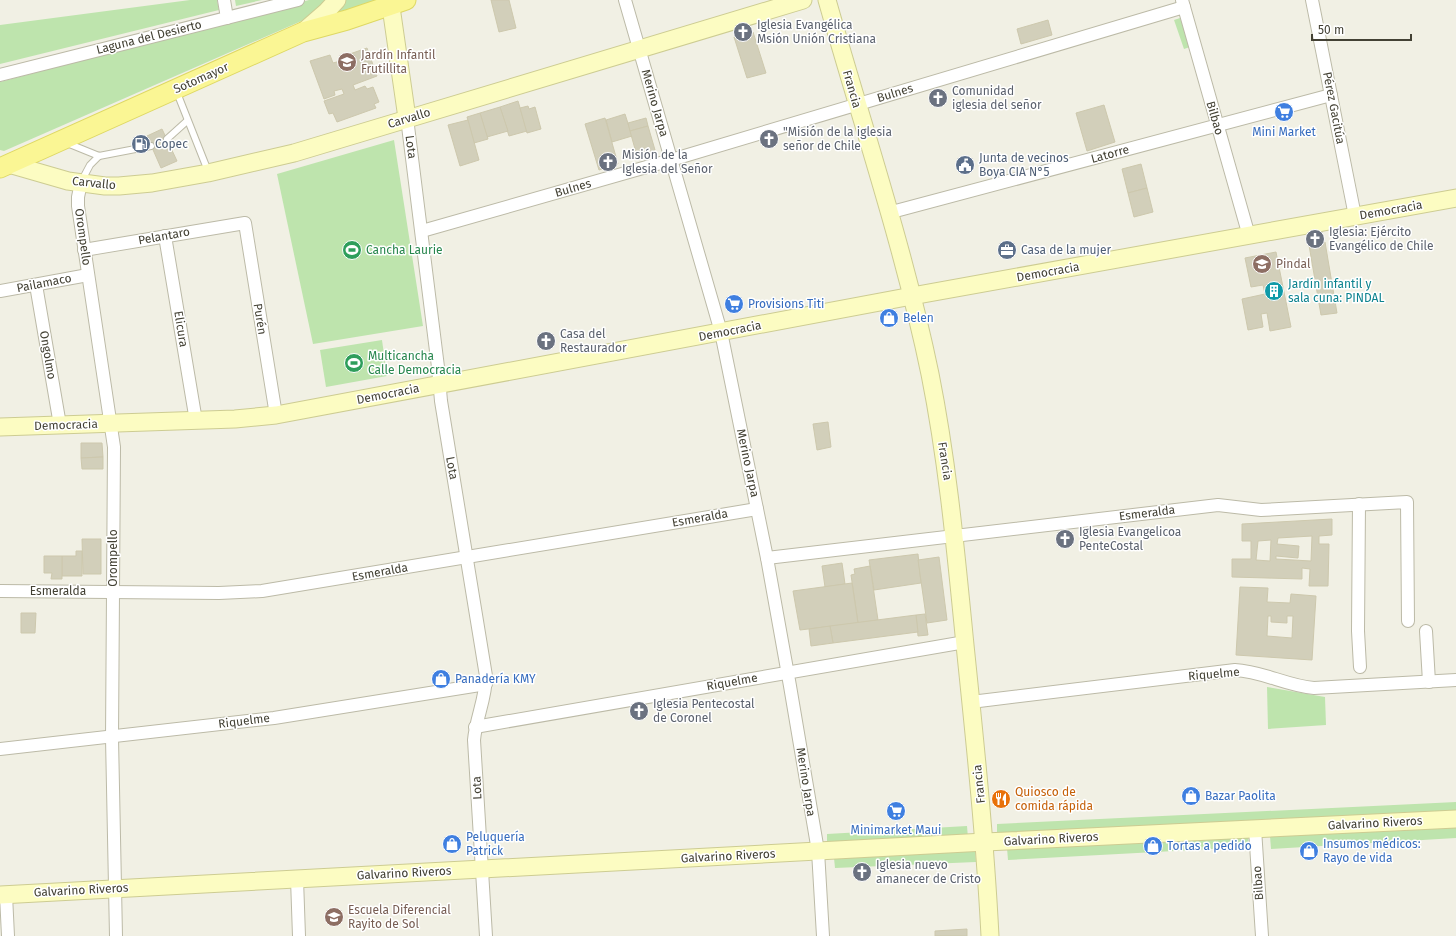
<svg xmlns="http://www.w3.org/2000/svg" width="1456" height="936" viewBox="0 0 1456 936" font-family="'Fira Sans',sans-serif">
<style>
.green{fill:#bee4ad}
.building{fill:#d2cfba;stroke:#cdc8ad;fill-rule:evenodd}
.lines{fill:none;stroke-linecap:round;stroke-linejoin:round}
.lane-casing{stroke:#bcbaa7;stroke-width:8}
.street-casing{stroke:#bcbaa7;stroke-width:14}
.secondary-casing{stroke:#cdcc92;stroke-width:19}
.primary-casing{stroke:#ded864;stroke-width:21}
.lane{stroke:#fff;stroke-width:6}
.street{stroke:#fff;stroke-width:12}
.secondary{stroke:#fcfcc2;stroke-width:17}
.primary{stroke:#faf694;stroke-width:19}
.labels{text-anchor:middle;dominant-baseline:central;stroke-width:3;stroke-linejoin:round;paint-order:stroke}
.worship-label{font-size:12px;fill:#5b616d;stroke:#fff;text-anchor:start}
.street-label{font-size:12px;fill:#434134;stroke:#fff}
.education-label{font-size:12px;fill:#785e54;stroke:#fff;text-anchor:start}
.shop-label{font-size:12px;fill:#366cbe;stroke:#fff;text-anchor:start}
.service-label{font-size:12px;fill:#4e5e75;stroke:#fff;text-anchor:start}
.leisure-label{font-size:12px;fill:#27864d;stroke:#fff;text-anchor:start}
.culture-label{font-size:12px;fill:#0d838f;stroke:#fff;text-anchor:start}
.food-label{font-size:12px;fill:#c56008;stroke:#fff;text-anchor:start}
</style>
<rect width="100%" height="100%" fill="#f1f0e4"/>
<g class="green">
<path d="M 190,0 L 217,0 L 219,10 L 0,64 L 0,25 Z"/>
<path d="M 235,0 L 262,0 L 236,6 Z"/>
<path d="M 309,0 L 333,0 L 306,19 L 4,151 L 0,150 L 0,82 Z"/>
<path d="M 346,0 L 379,0 L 338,17 L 336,12 Z"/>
<path d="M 1180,18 L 1190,47 L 1184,49 L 1174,20 Z"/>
<path d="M 394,140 L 423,326 L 313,344 L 277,174 Z"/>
<path d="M 382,340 L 387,376 L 326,387 L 320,350 Z"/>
<path d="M 1267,687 L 1325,697 L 1326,725 L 1268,729 Z"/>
<path d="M 1456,802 L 1456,813 L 997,836 L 997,824 Z"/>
<path d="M 967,826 L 968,838 L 827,844 L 827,834 Z"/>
<path d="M 1456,826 L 1456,838 L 1271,849 L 1270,836 Z"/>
<path d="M 1248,836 L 1249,847 L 1008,860 L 1007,848 Z"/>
<path d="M 975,850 L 976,862 L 835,868 L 834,858 Z"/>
</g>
<g class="building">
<path d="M 491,0 L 509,0 L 516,28 L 499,32 Z"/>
<path d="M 1048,20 L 1052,35 L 1021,44 L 1017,29 Z"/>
<path d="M 753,32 L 766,73 L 747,78 L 734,37 Z"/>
<path d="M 367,48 L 377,76 L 353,85 L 355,90 L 365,86 L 367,89 L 373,87 L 379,102 L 374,104 L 376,108 L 337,122 L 333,113 L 329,114 L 324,101 L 344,94 L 342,89 L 334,91 L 335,95 L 324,99 L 310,61 L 330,55 L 333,63 L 344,60 L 344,56 Z"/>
<path d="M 518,101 L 527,131 L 509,136 L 500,107 Z"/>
<path d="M 1104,105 L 1115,142 L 1087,151 L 1076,113 Z"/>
<path d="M 528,106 L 529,109 L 535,107 L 541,129 L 527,133 L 520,108 Z"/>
<path d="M 500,107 L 508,131 L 487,137 L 480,113 Z"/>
<path d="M 480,113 L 488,139 L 474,143 L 467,117 Z"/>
<path d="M 625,114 L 632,136 L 612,142 L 606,120 Z"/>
<path d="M 605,118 L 618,164 L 599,170 L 585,124 Z"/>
<path d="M 646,118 L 648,126 L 630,131 L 628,123 Z"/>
<path d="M 468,120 L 479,160 L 460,166 L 448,125 Z"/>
<path d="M 648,126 L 655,150 L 637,156 L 630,131 Z"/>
<path d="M 162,129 L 177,161 L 161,168 L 147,136 Z"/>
<path d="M 1141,164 L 1147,188 L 1128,193 L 1122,169 Z"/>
<path d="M 1147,188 L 1153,212 L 1134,217 L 1128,193 Z"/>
<path d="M 1325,242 L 1337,313 L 1321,315 L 1309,245 Z"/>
<path d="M 1276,252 L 1291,327 L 1270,331 L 1267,313 L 1261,314 L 1263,327 L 1248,330 L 1242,299 L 1265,294 L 1263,285 L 1251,287 L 1245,258 Z"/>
<path d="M 828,422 L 831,447 L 817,450 L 813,424 Z"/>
<path d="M 81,443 L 102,443 L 103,457 L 81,458 Z"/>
<path d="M 103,457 L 103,469 L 82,469 L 81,458 Z"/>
<path d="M 1332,519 L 1332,535 L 1319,536 L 1319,544 L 1329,544 L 1328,586 L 1309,586 L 1310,569 L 1302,568 L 1302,579 L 1232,577 L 1232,559 L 1251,559 L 1251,541 L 1242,541 L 1242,524 ZM 1312,536 L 1311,561 L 1276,559 L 1276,556 L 1298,558 L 1299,546 L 1277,544 L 1278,538 ZM 1271,540 L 1270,561 L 1256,560 L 1258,541 Z"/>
<path d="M 82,539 L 101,539 L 101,574 L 83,574 Z"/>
<path d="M 76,551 L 82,551 L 82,576 L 62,576 L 62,556 L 76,556 Z"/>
<path d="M 918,554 L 921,583 L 874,590 L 869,560 Z"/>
<path d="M 44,556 L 62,556 L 62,579 L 51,579 L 52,573 L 44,573 Z"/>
<path d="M 939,557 L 947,620 L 927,623 L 918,560 Z"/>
<path d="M 842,563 L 845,584 L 825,587 L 822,566 Z"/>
<path d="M 870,566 L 878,620 L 858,623 L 851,575 L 855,574 L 854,569 Z"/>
<path d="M 852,583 L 858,623 L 800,630 L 793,591 Z"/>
<path d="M 1240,587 L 1268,588 L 1267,602 L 1290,603 L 1291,594 L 1316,596 L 1312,660 L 1236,655 ZM 1268,616 L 1271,616 L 1271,622 L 1287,623 L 1287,616 L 1293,616 L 1292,638 L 1267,636 Z"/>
<path d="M 21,613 L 36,613 L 35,633 L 21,633 Z"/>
<path d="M 925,614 L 928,635 L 918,636 L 916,615 Z"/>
<path d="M 916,615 L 918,632 L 833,643 L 830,626 Z"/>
<path d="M 830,626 L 833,643 L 811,646 L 809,629 Z"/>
<path d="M 967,929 L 967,936 L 935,936 L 935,931 Z"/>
</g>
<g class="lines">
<g class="lane-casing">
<g id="lane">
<path d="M 176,90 L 208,171"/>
<path d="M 167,139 L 187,121"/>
<path d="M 67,143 L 99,156 L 151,146"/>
<path d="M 81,182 L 90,165 L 99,156"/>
</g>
</g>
<g class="street-casing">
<g id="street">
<path d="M 224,0 L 227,18"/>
<path d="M 625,0 L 721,332 L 767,558 L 790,686 L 818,851 L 823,936"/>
<path d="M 1182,0 L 1249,236"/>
<path d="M 1312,0 L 1355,216"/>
<path d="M 0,75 L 298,0"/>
<path d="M 407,118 L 438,367 L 441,401 L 486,676 C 486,698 476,718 474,740 L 486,936"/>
<path d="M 81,183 L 78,197 L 78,206 L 114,447 L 112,738 L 116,936"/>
<path d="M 888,213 L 1331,95"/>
<path d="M 422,231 L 671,160 L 1184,7"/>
<path d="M 165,236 L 196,421"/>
<path d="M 84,250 L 245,223 L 276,415"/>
<path d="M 36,285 L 60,425"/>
<path d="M 0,291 L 88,275"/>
<path d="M 1359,504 L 1358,631 L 1360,667"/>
<path d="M 767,558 L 1218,505 L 1261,510 L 1407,502 L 1408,621"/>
<path d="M 0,591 L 219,593 L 262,591 L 757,509"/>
<path d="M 1426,631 L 1429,682"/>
<path d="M 971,702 L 1235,670 C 1262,671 1287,686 1314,688 L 1456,680"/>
<path d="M 475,727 L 965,642"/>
<path d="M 0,749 L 274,718 L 486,684"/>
<path d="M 1255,829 L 1262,936"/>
<path d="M 297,879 L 299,936"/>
<path d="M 6,895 L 8,936"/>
</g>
</g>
<g class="secondary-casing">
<g id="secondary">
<path d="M 390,0 L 407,118"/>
<path d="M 827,0 C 862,124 904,248 930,374 C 948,464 956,554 965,645 C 975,742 985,838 990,936"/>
<path d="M 303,32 L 326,12 L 337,0"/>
<path d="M 9,164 L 68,181 L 105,186 L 119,186 L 152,183 L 208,173 L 294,153 L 803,0"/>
<path d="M 0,427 L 235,419 L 276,415 L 912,296 L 1456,198"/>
<path d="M 0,895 L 985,842 L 1456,819"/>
</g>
</g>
<g class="primary-casing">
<path id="primary" d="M 0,168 L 303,32 L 347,20 L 406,0"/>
</g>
<use href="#lane" class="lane"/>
<use href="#street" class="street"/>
<use href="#secondary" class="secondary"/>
<use href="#primary" class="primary"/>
</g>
<defs>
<g id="church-disc" transform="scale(1)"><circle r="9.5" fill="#6b7280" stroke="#fff"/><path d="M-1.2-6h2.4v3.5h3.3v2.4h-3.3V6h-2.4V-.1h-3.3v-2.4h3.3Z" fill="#fff"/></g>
<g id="school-disc" transform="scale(1)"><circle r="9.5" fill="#8d6e63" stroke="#fff"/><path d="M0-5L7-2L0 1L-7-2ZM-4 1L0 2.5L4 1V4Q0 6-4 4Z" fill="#fff"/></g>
<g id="supermarket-disc" transform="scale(1)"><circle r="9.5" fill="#3f7fe0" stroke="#fff"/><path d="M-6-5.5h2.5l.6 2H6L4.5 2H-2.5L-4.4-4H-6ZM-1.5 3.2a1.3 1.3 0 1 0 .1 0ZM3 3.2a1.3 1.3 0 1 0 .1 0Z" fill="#fff"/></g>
<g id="fuel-disc" transform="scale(1)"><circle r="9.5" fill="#5c6f8a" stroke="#fff"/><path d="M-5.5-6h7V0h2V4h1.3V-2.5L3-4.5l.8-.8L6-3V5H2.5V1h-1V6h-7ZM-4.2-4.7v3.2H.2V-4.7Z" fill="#fff"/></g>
<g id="civic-disc" transform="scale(1)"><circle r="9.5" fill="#5c6f8a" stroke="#fff"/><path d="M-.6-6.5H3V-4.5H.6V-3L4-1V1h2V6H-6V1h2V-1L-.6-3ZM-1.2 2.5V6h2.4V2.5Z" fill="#fff"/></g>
<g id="stadium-disc" transform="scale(1)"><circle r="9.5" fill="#2e9e5b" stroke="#fff"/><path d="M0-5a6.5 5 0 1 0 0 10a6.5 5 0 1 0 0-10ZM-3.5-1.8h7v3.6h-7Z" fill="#fff"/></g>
<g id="office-disc" transform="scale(1)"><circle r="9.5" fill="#5c6f8a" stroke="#fff"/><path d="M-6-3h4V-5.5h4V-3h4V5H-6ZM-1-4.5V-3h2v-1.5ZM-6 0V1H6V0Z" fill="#fff"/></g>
<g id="building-disc" transform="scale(1)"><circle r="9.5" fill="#0f9aa8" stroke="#fff"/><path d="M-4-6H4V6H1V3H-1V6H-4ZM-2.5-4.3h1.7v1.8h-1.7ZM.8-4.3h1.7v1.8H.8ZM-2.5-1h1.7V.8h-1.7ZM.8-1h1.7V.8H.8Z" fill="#fff"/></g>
<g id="shop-disc" transform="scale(1)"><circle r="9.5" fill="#3f7fe0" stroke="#fff"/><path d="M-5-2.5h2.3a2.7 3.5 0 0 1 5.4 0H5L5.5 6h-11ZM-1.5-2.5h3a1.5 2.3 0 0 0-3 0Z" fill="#fff"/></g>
<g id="restaurant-disc" transform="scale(1)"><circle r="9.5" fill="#e8710a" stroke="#fff"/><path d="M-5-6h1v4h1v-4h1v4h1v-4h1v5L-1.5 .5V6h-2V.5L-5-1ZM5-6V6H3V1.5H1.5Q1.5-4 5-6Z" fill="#fff"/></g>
</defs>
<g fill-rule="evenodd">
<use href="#church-disc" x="743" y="32"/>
<use href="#school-disc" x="347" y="62"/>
<use href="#church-disc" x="938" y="98"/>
<use href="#supermarket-disc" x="1284" y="112"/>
<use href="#church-disc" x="769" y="139"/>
<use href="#fuel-disc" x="141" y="144"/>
<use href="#church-disc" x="608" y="162"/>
<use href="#civic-disc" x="965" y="165"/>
<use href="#church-disc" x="1315" y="239"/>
<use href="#stadium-disc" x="352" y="250"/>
<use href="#office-disc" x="1007" y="250"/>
<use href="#school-disc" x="1262" y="264"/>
<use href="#building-disc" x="1274" y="291"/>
<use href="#supermarket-disc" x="734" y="304"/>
<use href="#shop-disc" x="889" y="318"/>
<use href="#church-disc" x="546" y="341"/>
<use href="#stadium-disc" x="354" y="363"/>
<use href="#church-disc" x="1065" y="539"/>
<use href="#shop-disc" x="441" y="679"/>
<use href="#church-disc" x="639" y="711"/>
<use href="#shop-disc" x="1191" y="796"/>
<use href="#restaurant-disc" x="1001" y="799"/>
<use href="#supermarket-disc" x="896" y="811"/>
<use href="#shop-disc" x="452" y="844"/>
<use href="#shop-disc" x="1153" y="846"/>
<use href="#shop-disc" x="1309" y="851"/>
<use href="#church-disc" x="862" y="872"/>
<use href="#school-disc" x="334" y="917"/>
</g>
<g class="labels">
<g class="worship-label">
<text x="757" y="25">Iglesia Evangélica<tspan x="757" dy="14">Msión Unión Cristiana</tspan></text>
<text x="952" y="91">Comunidad<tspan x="952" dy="14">iglesia del señor</tspan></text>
<text x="783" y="132">"Misión de la iglesia<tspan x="783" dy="14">señor de Chile</tspan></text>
<text x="622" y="155">Misión de la<tspan x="622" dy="14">Iglesia del Señor</tspan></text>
<text x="1329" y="232">Iglesia: Ejército<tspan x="1329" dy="14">Evangélico de Chile</tspan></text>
<text x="560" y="334">Casa del<tspan x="560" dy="14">Restaurador</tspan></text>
<text x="1079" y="532">Iglesia Evangelicoa<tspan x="1079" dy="14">PenteCostal</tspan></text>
<text x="653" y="704">Iglesia Pentecostal<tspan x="653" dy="14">de Coronel</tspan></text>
<text x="876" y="865">Iglesia nuevo<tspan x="876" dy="14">amanecer de Cristo</tspan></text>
</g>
<g class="street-label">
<text transform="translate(149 37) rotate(-14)">Laguna del Desierto</text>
<text transform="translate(201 78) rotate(-24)">Sotomayor</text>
<text transform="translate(852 89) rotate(74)">Francia</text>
<text transform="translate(895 93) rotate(-17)">Bulnes</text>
<text transform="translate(655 103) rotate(74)">Merino Jarpa</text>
<text transform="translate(1334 108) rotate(79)">Pérez Gacitúa</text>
<text transform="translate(409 118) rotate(-17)">Carvallo</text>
<text transform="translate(1215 118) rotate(74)">Bilbao</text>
<text transform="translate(411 147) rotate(83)">Lota</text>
<text transform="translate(1110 154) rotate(-15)">Latorre</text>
<text transform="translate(94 183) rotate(6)">Carvallo</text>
<text transform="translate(573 188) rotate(-16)">Bulnes</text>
<text transform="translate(1391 210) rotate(-10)">Democracia</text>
<text transform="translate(164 236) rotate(-10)">Pelantaro</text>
<text transform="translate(83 237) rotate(82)">Orompello</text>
<text transform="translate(1048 272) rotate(-10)">Democracia</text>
<text transform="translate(44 283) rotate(-11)">Pailamaco</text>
<text transform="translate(260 319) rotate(81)">Purén</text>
<text transform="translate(181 329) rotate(81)">Elicura</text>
<text transform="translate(730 331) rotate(-11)">Democracia</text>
<text transform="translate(48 355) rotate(80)">Ongolmo</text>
<text transform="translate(388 394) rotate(-11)">Democracia</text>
<text transform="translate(66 425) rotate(-2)">Democracia</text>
<text transform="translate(945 461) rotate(81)">Francia</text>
<text transform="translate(748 463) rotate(78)">Merino Jarpa</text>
<text transform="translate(452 468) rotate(80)">Lota</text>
<text transform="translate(1147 513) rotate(-7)">Esmeralda</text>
<text transform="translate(700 518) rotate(-10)">Esmeralda</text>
<text transform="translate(113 558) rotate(-90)">Orompello</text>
<text transform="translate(380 572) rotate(-10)">Esmeralda</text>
<text x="58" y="591">Esmeralda</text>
<text transform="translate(1214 674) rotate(-5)">Riquelme</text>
<text transform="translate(732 682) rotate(-10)">Riquelme</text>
<text transform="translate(244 721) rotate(-7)">Riquelme</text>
<text transform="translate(806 782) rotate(81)">Merino Jarpa</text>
<text transform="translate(979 784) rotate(-96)">Francia</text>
<text transform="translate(477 788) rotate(-93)">Lota</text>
<text transform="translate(1375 823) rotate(-3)">Galvarino Riveros</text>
<text transform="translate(1051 839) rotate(-3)">Galvarino Riveros</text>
<text transform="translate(728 856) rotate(-3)">Galvarino Riveros</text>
<text transform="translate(404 873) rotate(-3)">Galvarino Riveros</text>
<text transform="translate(1258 883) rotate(-94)">Bilbao</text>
<text transform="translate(81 890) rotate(-3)">Galvarino Riveros</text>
</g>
<g class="education-label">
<text x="361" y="55">Jardín Infantil<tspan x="361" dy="14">Frutillita</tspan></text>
<text x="1276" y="264">Pindal</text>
<text x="348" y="910">Escuela Diferencial<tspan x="348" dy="14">Rayito de Sol</tspan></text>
</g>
<g class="shop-label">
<text x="1284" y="132" text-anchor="middle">Mini Market</text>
<text x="748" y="304">Provisions Titi</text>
<text x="903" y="318">Belen</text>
<text x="455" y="679">Panadería KMY</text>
<text x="1205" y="796">Bazar Paolita</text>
<text x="896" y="830" text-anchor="middle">Minimarket Maui</text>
<text x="466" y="837">Peluquería<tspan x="466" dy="14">Patrick</tspan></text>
<text x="1323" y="844">Insumos médicos:<tspan x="1323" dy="14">Rayo de vida</tspan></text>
<text x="1167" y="846">Tortas a pedido</text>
</g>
<g class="service-label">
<text x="155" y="144">Copec</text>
<text x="979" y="158">Junta de vecinos<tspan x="979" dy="14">Boya CIA N°5</tspan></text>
<text x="1021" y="250">Casa de la mujer</text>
</g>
<g class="leisure-label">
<text x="366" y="250">Cancha Laurie</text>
<text x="368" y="356">Multicancha<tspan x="368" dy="14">Calle Democracia</tspan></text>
</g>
<g class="culture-label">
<text x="1288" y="284">Jardín infantil y<tspan x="1288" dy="14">sala cuna: PINDAL</tspan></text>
</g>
<g class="food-label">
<text x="1015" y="792">Quiosco de<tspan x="1015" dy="14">comida rápida</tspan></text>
</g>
</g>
<path d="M1312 34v6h99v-6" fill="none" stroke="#434134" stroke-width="2"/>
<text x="1318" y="34" font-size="12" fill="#434134" stroke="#ffffff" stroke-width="3" paint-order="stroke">50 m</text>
</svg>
